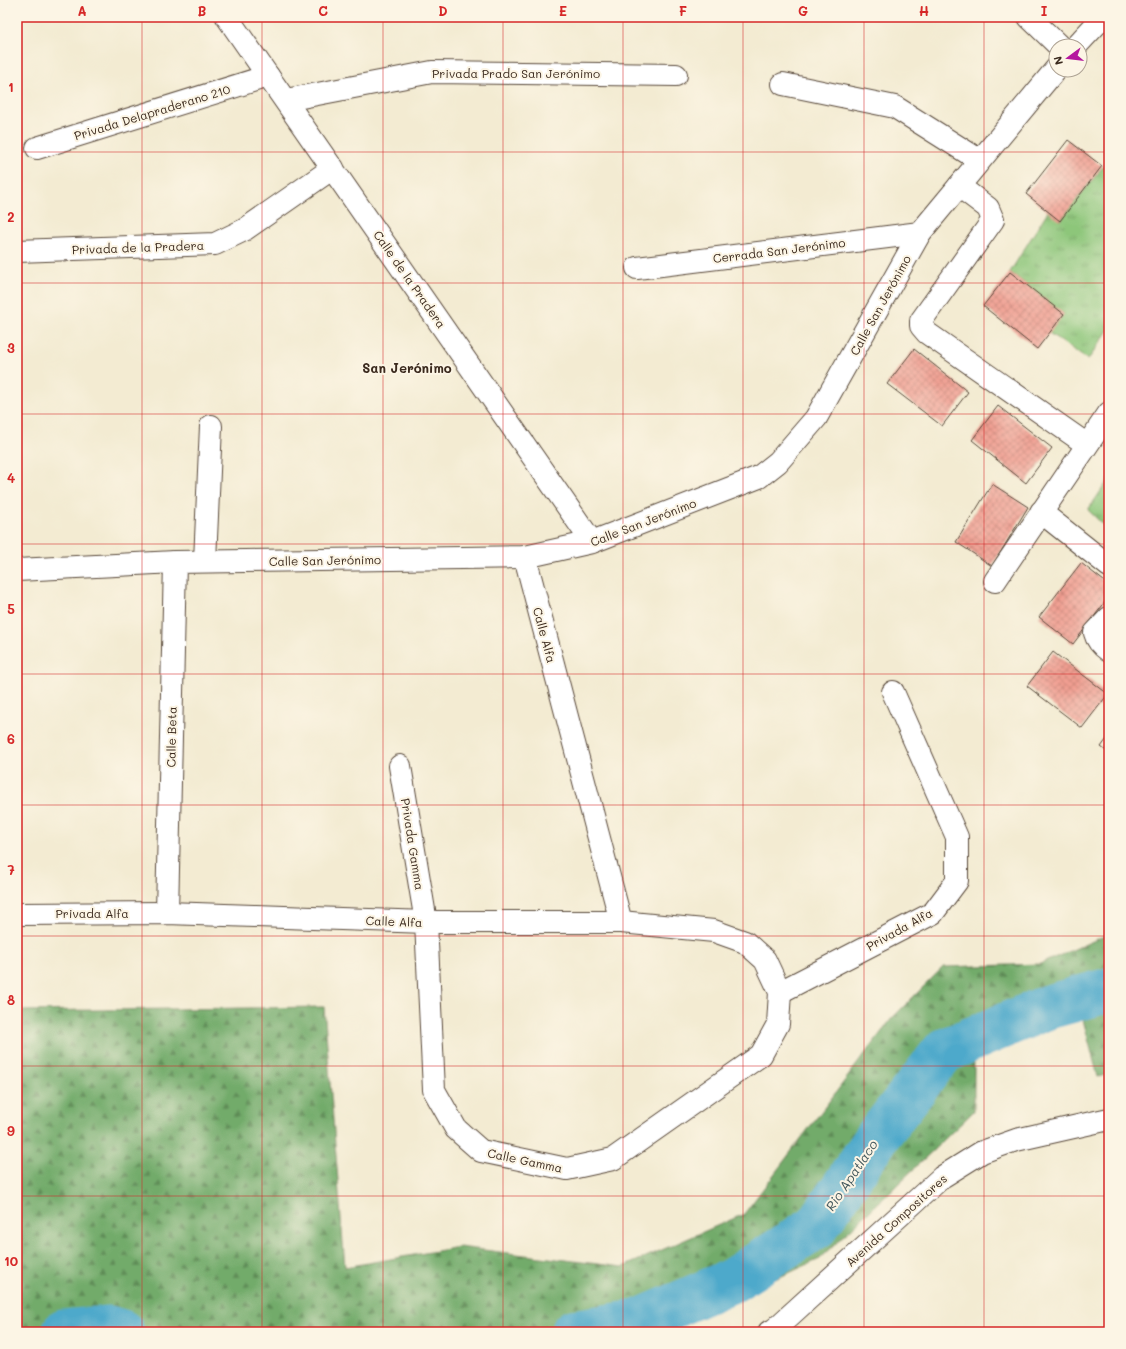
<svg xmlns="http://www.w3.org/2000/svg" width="1126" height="1349" viewBox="0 0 1126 1349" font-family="Mali,sans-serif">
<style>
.grass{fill:url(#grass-tufts);stroke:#64784c}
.forest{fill:url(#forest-firs);stroke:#566a44}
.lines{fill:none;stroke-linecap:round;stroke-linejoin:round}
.river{stroke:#4da9cb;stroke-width:45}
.building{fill:url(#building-cross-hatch)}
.minor-casing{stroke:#574739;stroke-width:24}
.minor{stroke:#fff;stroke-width:22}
.grid{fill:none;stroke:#d62828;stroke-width:1;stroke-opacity:0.55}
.labels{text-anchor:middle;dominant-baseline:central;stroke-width:4;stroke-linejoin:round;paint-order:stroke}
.street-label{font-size:12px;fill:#3b2a1e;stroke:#fcf5e5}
.neighbourhood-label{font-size:13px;font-weight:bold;fill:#3b2a1e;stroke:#fcf5e5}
.water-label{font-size:13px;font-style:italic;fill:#41565b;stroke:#fcf5e5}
.neatline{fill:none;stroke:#d62828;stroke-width:1.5}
.grid-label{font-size:13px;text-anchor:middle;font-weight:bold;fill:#d62828}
</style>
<defs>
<pattern id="grass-tufts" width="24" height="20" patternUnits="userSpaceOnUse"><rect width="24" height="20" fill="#8dc67a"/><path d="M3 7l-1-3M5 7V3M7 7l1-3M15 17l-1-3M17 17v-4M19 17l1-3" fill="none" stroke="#74a163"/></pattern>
<pattern id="forest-firs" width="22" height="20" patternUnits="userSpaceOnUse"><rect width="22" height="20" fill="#72ab6a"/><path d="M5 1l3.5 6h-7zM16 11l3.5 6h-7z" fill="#5f8b57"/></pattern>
<pattern id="building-cross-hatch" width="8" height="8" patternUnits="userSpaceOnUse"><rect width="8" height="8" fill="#f09e91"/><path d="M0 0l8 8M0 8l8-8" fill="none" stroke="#c48176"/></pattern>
</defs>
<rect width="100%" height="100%" fill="#fcf5e5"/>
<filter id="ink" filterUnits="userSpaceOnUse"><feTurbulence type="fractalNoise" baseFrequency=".025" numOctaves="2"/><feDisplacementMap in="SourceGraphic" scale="8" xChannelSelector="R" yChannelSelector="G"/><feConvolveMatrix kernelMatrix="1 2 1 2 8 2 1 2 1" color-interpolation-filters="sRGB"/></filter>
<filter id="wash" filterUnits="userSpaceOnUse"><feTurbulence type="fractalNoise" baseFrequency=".012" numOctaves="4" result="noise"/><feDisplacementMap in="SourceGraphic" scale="16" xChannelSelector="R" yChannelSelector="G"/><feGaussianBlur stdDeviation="0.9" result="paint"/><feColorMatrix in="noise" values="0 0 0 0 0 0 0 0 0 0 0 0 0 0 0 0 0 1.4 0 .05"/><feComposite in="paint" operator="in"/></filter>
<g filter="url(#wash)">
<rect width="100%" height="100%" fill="#f3ebd2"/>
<g class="grass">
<path d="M 1109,159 L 1109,329 L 1088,360 L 1049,333 L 1064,314 L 1010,272 L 1048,211 L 1061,220 Z"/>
<path d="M 1109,479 L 1109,530 L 1088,510 Z"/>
</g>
<path class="forest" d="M 1109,934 L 1109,1074 L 1098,1077 L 1082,1016 L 974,1053 L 974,1111 L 820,1259 L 657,1332 L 17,1332 L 17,1011 L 324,1007 L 345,1267 L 459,1247 L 623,1267 L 744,1214 L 892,1018 L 943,967 L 1040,964 Z"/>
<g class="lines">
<g class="river">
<path d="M 64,1332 L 109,1328 L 122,1332"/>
<path d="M 573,1332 L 637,1322 L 733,1280 L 817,1226 L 880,1133 L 944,1051 L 1048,1007 L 1109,990"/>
</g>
</g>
<g id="blocks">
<g class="building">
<path d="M 1068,140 L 1102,166 L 1060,221 L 1026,194 Z"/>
<path d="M 1010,272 L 1064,314 L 1037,349 L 983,306 Z"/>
<path d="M 914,349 L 968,392 L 942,426 L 887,384 Z"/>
<path d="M 998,406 L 1052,448 L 1026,483 L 972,440 Z"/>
<path d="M 992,484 L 1028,507 L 992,566 L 956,542 Z"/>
<path d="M 1081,563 L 1109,585 L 1109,597 L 1073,644 L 1039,617 Z"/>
<path d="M 1053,652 L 1108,694 L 1082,728 L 1027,686 Z"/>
<path d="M 1109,736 L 1109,753 L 1101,747 Z"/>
</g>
</g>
</g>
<g filter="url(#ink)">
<use href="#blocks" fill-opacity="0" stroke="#574739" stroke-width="1"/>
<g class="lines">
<g class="minor-casing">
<g id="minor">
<path d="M 227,17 L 592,542"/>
<path d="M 1029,17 L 1059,46"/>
<path d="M 1076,46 L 1103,17"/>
<path d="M 783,84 L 895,107 L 979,160"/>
<path d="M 286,100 L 432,72 L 676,75"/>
<path d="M 37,148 L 268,76"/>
<path d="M 959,186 L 988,208 L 993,220 L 921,321 L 921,326 L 927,333 L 1086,444"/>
<path d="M 17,251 L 215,244 L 244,230 L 333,168"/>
<path d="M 637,268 L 920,233"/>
<path d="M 1041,512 L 1109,566"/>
<path d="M 525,557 L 621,922"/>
<path d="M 205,561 L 211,426"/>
<path d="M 17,570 L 175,562 L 525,557 L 592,542 L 759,477 L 778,462 L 816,418 L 920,233 L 1056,69"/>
<path d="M 995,581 L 1109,413"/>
<path d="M 1109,618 L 1095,633 C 1097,641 1102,646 1109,651"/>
<path d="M 167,913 L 175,562"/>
<path d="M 17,914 L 167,913 L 426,922 L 621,922 L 714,931 L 745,942 L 765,960 L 780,992 L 778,1024 L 761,1055 L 613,1159 L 567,1169 L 481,1151 L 456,1129 L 434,1090 L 426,922 L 400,766"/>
<path d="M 780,992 L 933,913 L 957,881 L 957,837 L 893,692"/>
<path d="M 769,1332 L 774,1330 L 942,1177 L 982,1152 L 1016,1140 L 1109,1119"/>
</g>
</g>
<use href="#minor" class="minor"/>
</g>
</g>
<path class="grid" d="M 142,17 L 142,1332M 262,17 L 262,1332M 383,17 L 383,1332M 503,17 L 503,1332M 623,17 L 623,1332M 743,17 L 743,1332M 864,17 L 864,1332M 984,17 L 984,1332M 17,152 L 1109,152M 17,283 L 1109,283M 17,414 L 1109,414M 17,544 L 1109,544M 17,674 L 1109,674M 17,805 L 1109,805M 17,936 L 1109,936M 17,1066 L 1109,1066M 17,1196 L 1109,1196"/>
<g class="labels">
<g class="street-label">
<text x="516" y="73">Privada Prado San Jerónimo</text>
<text transform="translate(152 112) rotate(-17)">Privada Delapraderano 210</text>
<text transform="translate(138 247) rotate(-2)">Privada de la Pradera</text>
<text transform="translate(779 250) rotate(-7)">Cerrada San Jerónimo</text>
<text transform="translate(410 279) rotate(55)">Calle de la Pradera</text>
<text transform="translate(880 305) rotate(-61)">Calle San Jerónimo</text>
<text transform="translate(643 522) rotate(-21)">Calle San Jerónimo</text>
<text transform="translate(325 560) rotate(-1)">Calle San Jerónimo</text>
<text transform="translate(545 635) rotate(75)">Calle Alfa</text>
<text transform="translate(171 737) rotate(-89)">Calle Beta</text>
<text transform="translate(413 844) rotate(81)">Privada Gamma</text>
<text x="92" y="913">Privada Alfa</text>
<text transform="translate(394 921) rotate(2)">Calle Alfa</text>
<text transform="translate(899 929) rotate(-29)">Privada Alfa</text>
<text transform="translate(525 1160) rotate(12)">Calle Gamma</text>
<text transform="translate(896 1220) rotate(-42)">Avenida Compositores</text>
</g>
<g class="neighbourhood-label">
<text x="407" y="367">San Jerónimo</text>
</g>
<g class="water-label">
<text transform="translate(851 1175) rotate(-56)">Rio Apatlaco</text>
</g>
</g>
<rect width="1126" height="1349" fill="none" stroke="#fcf5e5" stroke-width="44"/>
<g transform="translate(1068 58) rotate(255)"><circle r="19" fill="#fcf5e5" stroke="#afa495"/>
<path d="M0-3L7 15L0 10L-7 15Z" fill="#b5179e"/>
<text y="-6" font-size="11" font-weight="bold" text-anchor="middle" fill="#3b2a1e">N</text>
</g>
<rect x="22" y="22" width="1082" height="1305" class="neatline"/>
<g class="grid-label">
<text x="82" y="16">A</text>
<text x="202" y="16">B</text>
<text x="323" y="16">C</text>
<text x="443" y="16">D</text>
<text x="563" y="16">E</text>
<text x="683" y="16">F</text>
<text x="803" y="16">G</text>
<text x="924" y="16">H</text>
<text x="1044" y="16">I</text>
<text x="11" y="92">1</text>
<text x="11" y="222">2</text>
<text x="11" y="353">3</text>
<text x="11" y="483">4</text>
<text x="11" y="614">5</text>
<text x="11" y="744">6</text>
<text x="11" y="875">7</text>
<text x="11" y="1005">8</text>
<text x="11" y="1136">9</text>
<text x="11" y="1266">10</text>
</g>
</svg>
